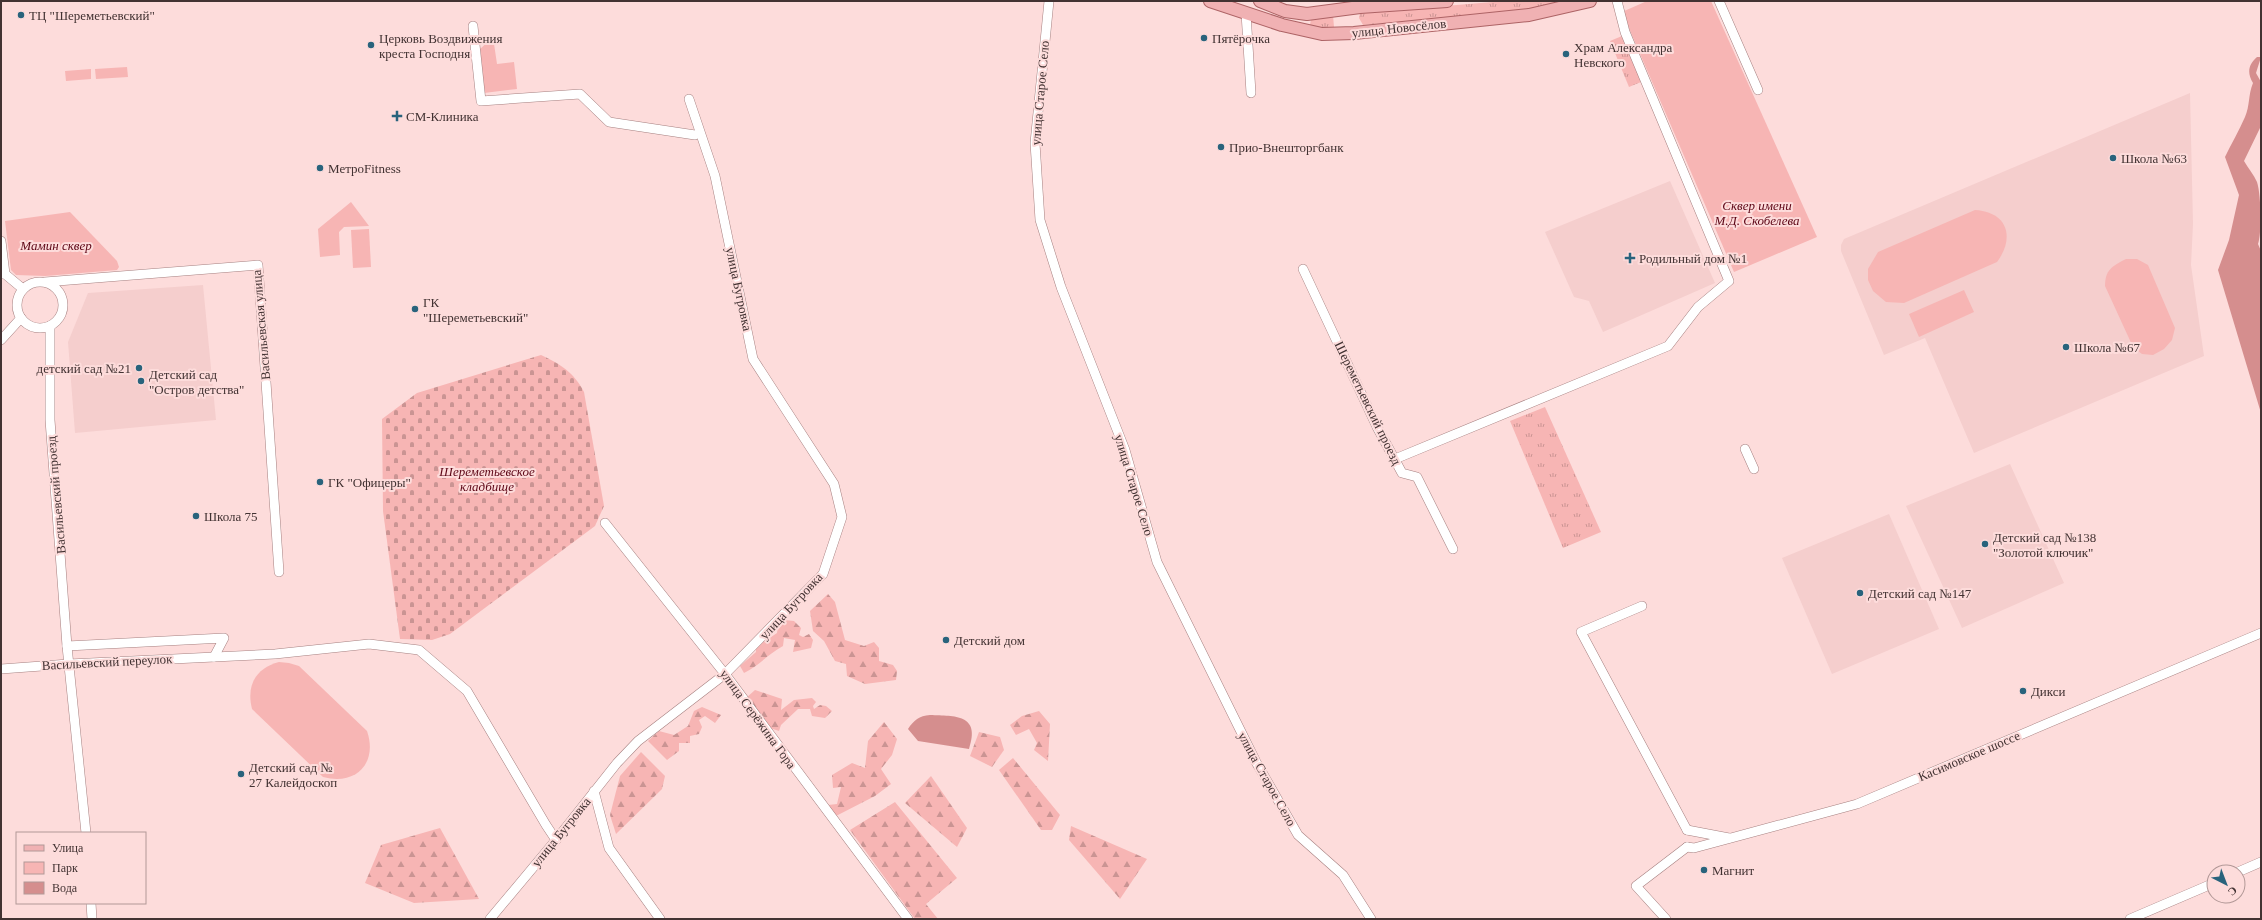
<svg xmlns="http://www.w3.org/2000/svg" width="2262" height="920" viewBox="0 0 2262 920" font-family="'Times New Roman',serif">
<style>
.built{fill:#f5cecd}
.grass{fill:url(#grass-tufts)}
.forest{fill:url(#forest-firs)}
.cemetery{fill:url(#cemetery-stones)}
.green{fill:#f7b5b4}
.water{fill:#d58e8e}
.lines{fill:none;stroke-linecap:round;stroke-linejoin:round}
.minor-casing{stroke:#a68080;stroke-width:10}
.major-casing{stroke:#ad6365;stroke-width:14}
.minor{stroke:#fff;stroke-width:9}
.major{stroke:#f0b1b3;stroke-width:12}
.poi-dot{fill:#29637c;stroke:#fddcdb;stroke-width:1.5}
.labels{text-anchor:middle;dominant-baseline:central;stroke-width:4;stroke-linejoin:round;paint-order:stroke}
.poi-label{font-size:13px;fill:#423232;stroke:#fddcdb;text-anchor:start}
.street-label{font-size:13px;fill:#423232;stroke:#fddcdb}
.park-label{font-size:13px;font-style:italic;fill:#5d0616;stroke:#fddcdb}
</style>
<defs>
<pattern id="grass-tufts" width="24" height="20" patternUnits="userSpaceOnUse"><rect width="24" height="20" fill="#f7b5b4"/><path d="M3 7l-1-3M5 7V3M7 7l1-3M15 17l-1-3M17 17v-4M19 17l1-3" fill="none" stroke="#ca9493"/></pattern>
<pattern id="forest-firs" width="22" height="20" patternUnits="userSpaceOnUse"><rect width="22" height="20" fill="#f7b5b4"/><path d="M5 1l3.5 6h-7zM16 11l3.5 6h-7z" fill="#ca9493"/></pattern>
<pattern id="cemetery-stones" width="16" height="16" patternUnits="userSpaceOnUse"><rect width="16" height="16" fill="#f7b5b4"/><path d="M2 7V4a2 2 0 0 1 4 0v3zM10 15v-3a2 2 0 0 1 4 0v3z" fill="#ca9493"/></pattern>
</defs>
<rect width="100%" height="100%" fill="#fddcdb"/>
<g class="built">
<path d="M 2190,93 L 2193,224 L 2191,265 L 2204,356 L 1974,453 L 1925,338 L 1884,355 L 1841,251 L 1841,245 L 1844,239 Z"/>
<path d="M 1670,181 L 1715,283 L 1603,332 L 1589,301 L 1574,297 L 1545,232 Z"/>
<path d="M 203,285 L 216,420 L 75,433 L 68,342 L 88,293 Z"/>
<path d="M 2010,464 L 2064,583 L 1962,628 L 1906,506 Z"/>
<path d="M 1889,514 L 1939,629 L 1832,674 L 1782,558 Z"/>
</g>
<g class="grass">
<path d="M 1505,1 L 1579,1 L 1499,14 L 1363,25 L 1359,18 L 1360,13 Z"/>
<path d="M 1333,15 L 1334,27 L 1316,28 L 1310,25 L 1311,19 Z"/>
<path d="M 1622,36 L 1641,82 L 1629,87 L 1610,41 Z"/>
<path d="M 1545,407 L 1601,532 L 1563,548 L 1510,421 Z"/>
</g>
<g class="forest">
<path d="M 828,594 L 835,602 L 845,640 L 864,646 L 874,642 L 879,648 L 879,661 L 893,665 L 897,671 L 896,680 L 865,684 L 847,676 L 846,664 L 835,661 L 824,641 L 813,631 L 810,611 Z"/>
<path d="M 784,620 L 794,621 L 801,628 L 799,635 L 803,637 L 809,634 L 813,640 L 811,648 L 793,652 L 795,640 L 784,638 L 783,646 C 768,654 759,666 744,673 L 740,666 L 756,652 L 756,647 L 777,633 L 778,626 Z"/>
<path d="M 755,690 L 782,699 L 781,710 L 794,700 L 812,698 L 816,702 L 813,706 L 814,709 L 820,705 L 826,706 L 832,711 L 825,718 L 812,716 L 810,709 L 798,709 L 781,725 L 779,731 L 770,728 L 746,698 Z"/>
<path d="M 702,707 L 721,715 L 715,723 L 705,716 L 699,720 L 702,727 L 699,734 L 690,736 L 690,743 L 679,743 L 679,751 L 667,760 L 648,741 L 659,731 L 674,735 L 688,726 L 694,711 Z"/>
<path d="M 1039,711 L 1050,724 L 1048,761 L 1034,750 L 1037,743 L 1029,729 L 1016,735 L 1010,725 L 1022,716 Z"/>
<path d="M 884,722 L 897,739 L 892,755 L 881,769 L 891,784 L 875,796 L 836,816 L 828,805 L 837,804 L 841,787 L 833,788 L 832,775 L 852,763 L 865,768 L 868,741 Z"/>
<path d="M 979,732 L 1000,737 L 1004,750 L 992,767 L 970,756 Z"/>
<path d="M 641,752 L 665,776 L 662,789 L 616,834 L 610,815 L 620,776 Z"/>
<path d="M 1013,758 L 1060,815 L 1052,830 L 1041,830 L 999,770 Z"/>
<path d="M 931,776 L 967,828 L 957,847 L 905,803 Z"/>
<path d="M 895,802 L 957,878 L 926,904 L 938,919 L 915,919 L 850,830 Z"/>
<path d="M 1071,826 L 1147,859 L 1120,899 L 1069,840 Z"/>
<path d="M 440,828 L 479,899 L 414,903 L 365,883 L 381,845 Z"/>
</g>
<path class="cemetery" d="M 541,355 C 561,364 574,373 584,392 L 604,506 L 595,526 L 450,634 L 432,640 L 400,639 L 383,511 L 382,419 L 417,393 Z"/>
<g class="green">
<path d="M 1647,1 L 1711,1 L 1817,237 L 1734,272 L 1622,12 Z"/>
<path d="M 493,37 L 497,64 L 514,62 L 517,89 L 484,93 L 479,50 Z"/>
<path d="M 127,67 L 128,77 L 96,79 L 95,69 Z"/>
<path d="M 91,69 L 91,79 L 66,81 L 65,71 Z"/>
<path d="M 351,202 L 369,226 L 344,227 L 339,232 L 340,255 L 320,257 L 318,229 Z"/>
<path d="M 1975,210 C 2008,212 2015,238 1997,262 L 1904,303 L 1886,302 L 1873,291 L 1868,280 L 1868,269 L 1878,252 Z"/>
<path d="M 70,212 L 117,261 L 119,267 L 117,270 L 45,276 L 16,275 L 11,270 L 5,221 Z"/>
<path d="M 369,229 L 371,267 L 353,268 L 351,230 Z"/>
<path d="M 2126,259 L 2137,259 L 2148,265 L 2175,328 L 2172,340 L 2164,349 L 2153,355 L 2142,354 L 2133,347 L 2105,286 C 2105,270 2112,266 2126,259 Z"/>
<path d="M 1964,290 L 1974,312 L 1919,337 L 1909,314 Z"/>
<path d="M 279,662 L 289,663 L 299,666 L 367,731 C 378,763 356,786 323,777 L 252,709 C 246,685 256,668 279,662 Z"/>
</g>
<g class="water">
<path d="M 2257,57 L 2261,57 L 2256,73 L 2261,82 L 2260,128 L 2244,161 C 2248,168 2254,175 2257,182 C 2261,194 2262,233 2258,244 L 2261,251 L 2261,413 L 2218,270 L 2229,240 L 2239,195 L 2225,157 C 2231,144 2239,131 2245,117 C 2250,106 2248,95 2253,83 C 2247,73 2248,65 2257,57 Z"/>
<path d="M 930,715 C 955,716 981,714 969,749 L 918,741 L 908,729 C 914,720 919,716 930,715 Z"/>
</g>
<g class="lines">
<g class="minor-casing">
<g id="minor">
<path d="M 1049,1 L 1035,143 L 1040,220 L 1061,287 L 1125,450 L 1157,562 L 1256,762 L 1298,835 L 1343,875 L 1371,919"/>
<path d="M 1719,1 L 1758,90"/>
<path d="M 1246,13 L 1251,93"/>
<path d="M 473,26 L 481,101 L 580,94 L 609,122 L 695,135"/>
<path d="M 1,241 L 5,274"/>
<path d="M 1303,269 L 1377,427 L 1402,473 L 1417,477 L 1453,549"/>
<path d="M 1,274 L 5,274 L 23,289"/>
<circle cx="40" cy="305" r="23"/>
<path d="M 45,282 L 258,265 L 279,572"/>
<path d="M 50,326 L 50,420 L 67,646 L 86,833"/>
<path d="M 1,340 L 21,318"/>
<path d="M 1745,449 L 1754,469"/>
<path d="M 1395,459 L 1668,346 L 1698,307 L 1729,281 L 1625,32 L 1617,1"/>
<path d="M 605,523 L 725,674 L 908,919"/>
<path d="M 1642,606 L 1581,632 L 1687,830"/>
<path d="M 67,646 L 224,638 L 214,657"/>
<path d="M 1,669 L 69,664 L 275,654 L 369,644 L 419,650 L 467,691 L 546,825 L 556,840"/>
<path d="M 594,791 L 609,848 L 660,919"/>
<path d="M 1687,830 L 1729,838"/>
<path d="M 1687,847 L 1694,848 L 1857,804 L 2261,633"/>
<path d="M 2238,872 L 2261,862"/>
<path d="M 91,903 L 92,919"/>
<path d="M 490,919 L 556,840 L 617,763 L 638,741 L 725,674 L 823,574 L 842,517 L 834,484 L 753,359 L 715,176 L 689,99"/>
<path d="M 1666,919 L 1636,886 L 1687,847"/>
<path d="M 2130,919 L 2214,883"/>
</g>
</g>
<g class="major-casing">
<g id="major">
<path d="M 1210,1 L 1282,25 L 1322,34 L 1354,33 L 1529,15 L 1590,1"/>
<path d="M 1260,1 L 1285,11 L 1307,14 L 1360,7 L 1447,1"/>
</g>
</g>
<use href="#minor" class="minor"/>
<use href="#major" class="major"/>
</g>
<g class="poi-dot">
<circle cx="21" cy="15" r="4"/>
<circle cx="1204" cy="38" r="4"/>
<circle cx="371" cy="45" r="4"/>
<circle cx="1566" cy="54" r="4"/>
<path d="M395 110h4v4h4v4h-4v4h-4v-4h-4v-4h4z"/>
<circle cx="1221" cy="147" r="4"/>
<circle cx="2113" cy="158" r="4"/>
<circle cx="320" cy="168" r="4"/>
<path d="M1628 252h4v4h4v4h-4v4h-4v-4h-4v-4h4z"/>
<circle cx="415" cy="309" r="4"/>
<circle cx="2066" cy="347" r="4"/>
<circle cx="139" cy="368" r="4"/>
<circle cx="141" cy="381" r="4"/>
<circle cx="320" cy="482" r="4"/>
<circle cx="196" cy="516" r="4"/>
<circle cx="1985" cy="544" r="4"/>
<circle cx="1860" cy="593" r="4"/>
<circle cx="946" cy="640" r="4"/>
<circle cx="2023" cy="691" r="4"/>
<circle cx="241" cy="774" r="4"/>
<circle cx="1704" cy="870" r="4"/>
</g>
<g class="labels">
<g class="poi-label">
<text x="29" y="15">ТЦ "Шереметьевский"</text>
<text x="379" y="38">Церковь Воздвижения<tspan x="379" dy="15">креста Господня</tspan></text>
<text x="1212" y="38">Пятёрочка</text>
<text x="1574" y="47">Храм Александра<tspan x="1574" dy="15">Невского</tspan></text>
<text x="406" y="116">СМ-Клиника</text>
<text x="1229" y="147">Прио-Внешторгбанк</text>
<text x="2121" y="158">Школа №63</text>
<text x="328" y="168">МетроFitness</text>
<text x="1639" y="258">Родильный дом №1</text>
<text x="423" y="302">ГК<tspan x="423" dy="15">"Шереметьевский"</tspan></text>
<text x="2074" y="347">Школа №67</text>
<text x="131" y="368" text-anchor="end">детский сад №21</text>
<text x="149" y="374">Детский сад<tspan x="149" dy="15">"Остров детства"</tspan></text>
<text x="328" y="482">ГК "Офицеры"</text>
<text x="204" y="516">Школа 75</text>
<text x="1993" y="537">Детский сад №138<tspan x="1993" dy="15">"Золотой ключик"</tspan></text>
<text x="1868" y="593">Детский сад №147</text>
<text x="954" y="640">Детский дом</text>
<text x="2031" y="691">Дикси</text>
<text x="249" y="767">Детский сад №<tspan x="249" dy="15">27 Калейдоскоп</tspan></text>
<text x="1712" y="870">Магнит</text>
</g>
<g class="street-label">
<text transform="translate(1399 28) rotate(-6)">улица Новосёлов</text>
<text transform="translate(1040 93) rotate(-85)">улица Старое Село</text>
<text transform="translate(739 289) rotate(78)">улица Бугровка</text>
<text transform="translate(261 325) rotate(-95)">Васильевская улица</text>
<text transform="translate(1368 403) rotate(64)">Шереметьевский проезд</text>
<text transform="translate(1134 485) rotate(73)">улица Старое Село</text>
<text transform="translate(56 495) rotate(-95)">Васильевский проезд</text>
<text transform="translate(791 606) rotate(-47)">улица Бугровка</text>
<text transform="translate(107 662) rotate(-3)">Васильевский переулок</text>
<text transform="translate(758 719) rotate(54)">улица Серёжина Гора</text>
<text transform="translate(1969 756) rotate(-23)">Касимовское шоссе</text>
<text transform="translate(1267 779) rotate(61)">улица Старое Село</text>
<text transform="translate(561 832) rotate(-51)">улица Бугровка</text>
</g>
<g class="park-label">
<text x="1757" y="205">Сквер имени<tspan x="1757" dy="15">М.Д. Скобелева</tspan></text>
<text x="56" y="245">Мамин сквер</text>
<text x="487" y="471">Шереметьевское<tspan x="487" dy="15">кладбище</tspan></text>
</g>
</g>
<rect width="2262" height="920" fill="none" stroke="#423232" stroke-width="4"/>
<rect x="16" y="832" width="130" height="72" fill="#fddcdb" stroke="#b29897"/>
<rect x="24" y="845" width="20" height="6" fill="#f0b1b3" stroke="#b29897"/>
<text x="52" y="852" font-size="12" fill="#423232">Улица</text>
<rect x="24" y="862" width="20" height="12" fill="#f7b5b4" stroke="#b29897"/>
<text x="52" y="872" font-size="12" fill="#423232">Парк</text>
<rect x="24" y="882" width="20" height="12" fill="#d58e8e" stroke="#b29897"/>
<text x="52" y="892" font-size="12" fill="#423232">Вода</text>
<g transform="translate(2226 884) rotate(138)"><circle r="19" fill="#fddcdb" stroke="#b29897"/>
<path d="M0-3L7 15L0 10L-7 15Z" fill="#29637c"/>
<text y="-6" font-size="11" font-weight="bold" text-anchor="middle" fill="#423232">С</text>
</g>
</svg>
